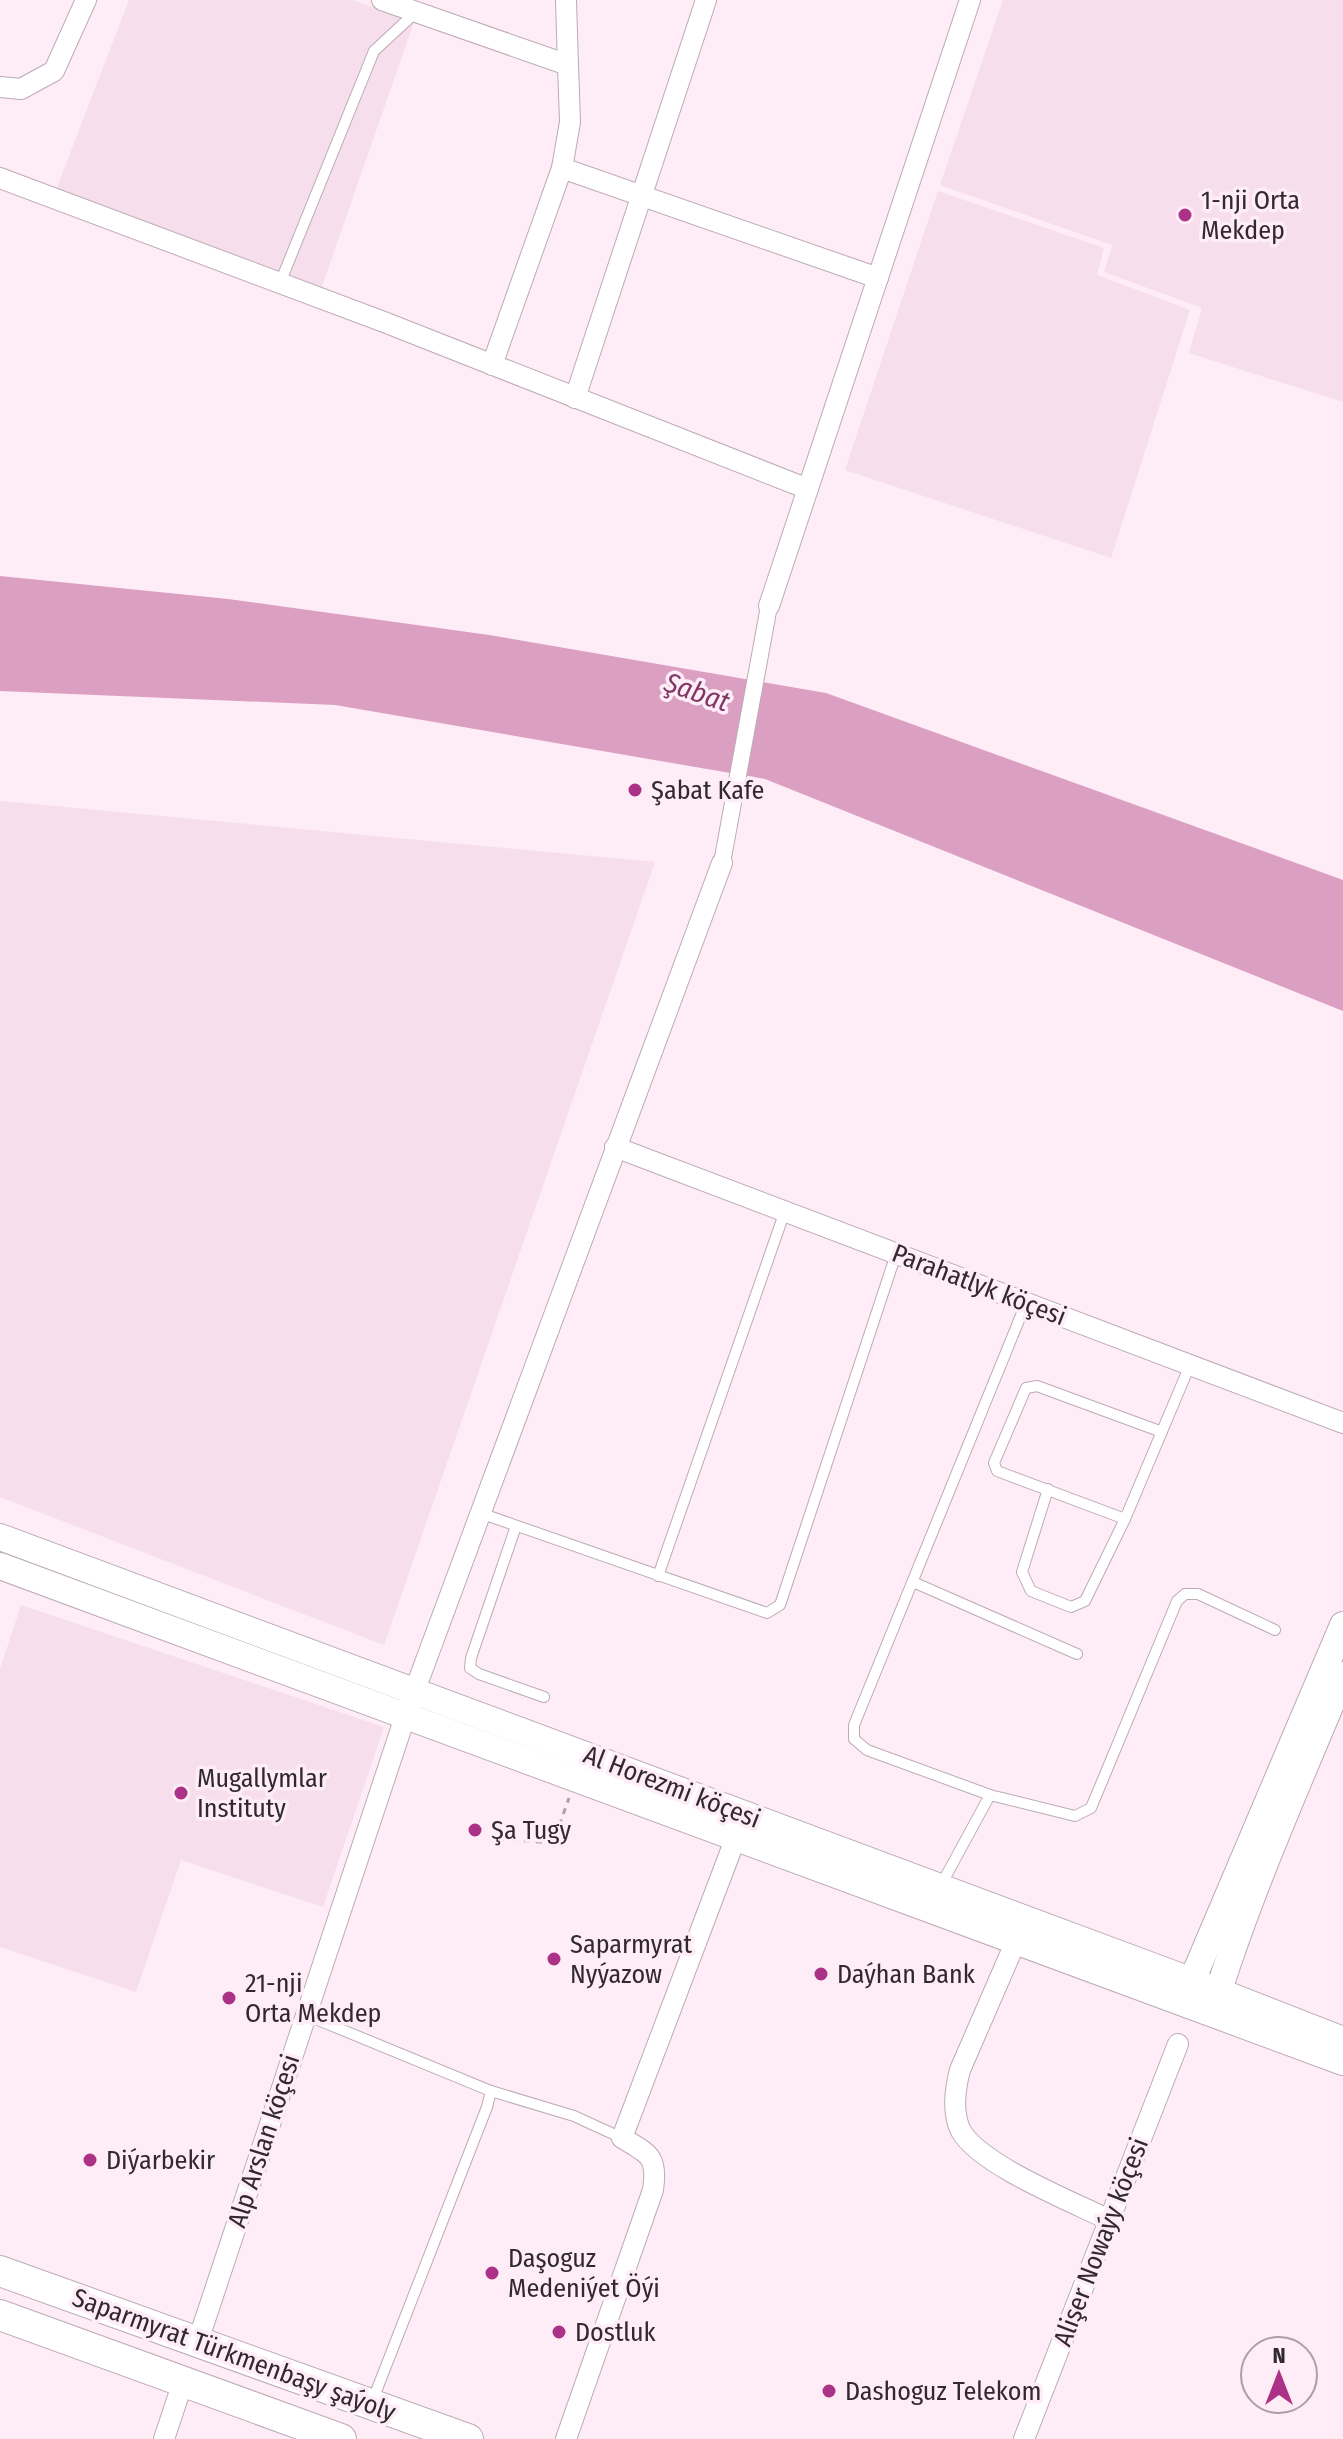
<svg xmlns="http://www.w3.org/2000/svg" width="1343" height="2439" viewBox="0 0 1343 2439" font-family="'Fira Sans Condensed',sans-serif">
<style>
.built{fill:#f7deec}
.water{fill:#db9fc2}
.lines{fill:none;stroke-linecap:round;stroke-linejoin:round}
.service-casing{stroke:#bcabb5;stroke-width:12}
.pedestrian-casing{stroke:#bcabb5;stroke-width:18}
.minor-casing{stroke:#bcabb5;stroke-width:22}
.tertiary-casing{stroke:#bcabb5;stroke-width:28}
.secondary-casing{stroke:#bcabb5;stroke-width:32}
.path{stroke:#aea0a8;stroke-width:3;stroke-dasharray:6 6;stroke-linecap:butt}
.service{stroke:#fff;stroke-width:10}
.pedestrian{stroke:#fff;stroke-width:16}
.minor{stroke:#fff;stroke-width:20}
.tertiary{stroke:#fff;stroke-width:26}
.secondary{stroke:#fff;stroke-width:30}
.poi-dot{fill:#ab3286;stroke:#feecf6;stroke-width:3}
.labels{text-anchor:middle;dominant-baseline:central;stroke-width:7;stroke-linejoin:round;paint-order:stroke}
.poi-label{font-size:26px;fill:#30292d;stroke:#feecf6;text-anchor:start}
.street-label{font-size:26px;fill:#30292d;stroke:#feecf6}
.water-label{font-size:28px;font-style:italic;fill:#7f3866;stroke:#feecf6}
</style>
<rect width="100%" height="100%" fill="#feecf6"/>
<g class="built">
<path d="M 129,0 L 352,0 L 414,22 L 320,292 L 56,190 Z"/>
<path d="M 1003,0 L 1343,0 L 1343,402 L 1189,353 L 1202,308 L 1104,272 L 1112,245 L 940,185 Z"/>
<path d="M 938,191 L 1104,248 L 1097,275 L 1190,310 L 1111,558 L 845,470 Z"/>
<path d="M 0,801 L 655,862 L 384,1645 L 0,1497 Z"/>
<path d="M 21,1605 L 384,1727 L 323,1907 L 181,1860 L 136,1992 L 0,1947 L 0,1669 Z"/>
</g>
<path class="water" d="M 0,576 L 228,599 L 489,635 L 826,693 L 1343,880 L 1343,1011 L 765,779 L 335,705 L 0,691 Z"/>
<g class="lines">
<g class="service-casing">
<g id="service">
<path d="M 280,283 L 374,51 L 416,12"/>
<path d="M 1162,1432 L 1037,1386 L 1026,1388 L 994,1463 L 997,1471 L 1125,1519 L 1190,1365"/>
<path d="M 1048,1489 L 1022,1572 L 1031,1591 L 1071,1607 L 1085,1601 L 1125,1519"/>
<path d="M 480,1513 L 767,1613 L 780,1605 L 896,1254"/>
<path d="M 516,1526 L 471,1658 L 470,1668 L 479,1674 L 544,1697"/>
<path d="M 658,1576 L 785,1211"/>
<path d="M 913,1582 L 1077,1654"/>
<path d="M 990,1795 L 867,1750 L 854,1739 L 854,1725 L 1026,1303"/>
<path d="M 941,1885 L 990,1795 L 1075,1816 L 1091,1808 L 1177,1601 L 1185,1594 L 1198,1594 L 1275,1630"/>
<path d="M 306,2015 L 491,2091 L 487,2107 L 372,2402"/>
<path d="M 491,2091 L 574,2116 L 622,2138"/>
</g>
</g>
<g class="pedestrian-casing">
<path id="pedestrian" d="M 722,863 L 769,606"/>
</g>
<g class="minor-casing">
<g id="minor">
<path d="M 382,0 L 568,65 L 570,122 L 562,168 L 878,278"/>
<path d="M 566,0 L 568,65"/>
<path d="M 0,87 L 21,89 L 54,71 L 86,0"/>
<path d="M 0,178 L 384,322 L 808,489"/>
<path d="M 492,365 L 562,168"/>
<path d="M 575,398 L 706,0"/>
<path d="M 769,606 L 970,0"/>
<path d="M 615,1147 L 1343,1423"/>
<path d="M 1016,1941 L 960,2070 C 955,2089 952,2113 961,2131 C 980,2165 1073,2202 1109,2220"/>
<path d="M 198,2341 L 406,1714 L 722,863"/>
<path d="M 164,2439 L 183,2382"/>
<path d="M 566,2439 L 653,2190 C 658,2156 649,2154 622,2138 L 736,1837"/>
<path d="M 1024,2439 L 1178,2044"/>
</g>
</g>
<g class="tertiary-casing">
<g id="tertiary">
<path d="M 0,1537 L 1187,1979 L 1343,2040"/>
<path d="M 0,1566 L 1343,2062"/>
<path d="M 1185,1997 L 1343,1625"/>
<path d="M 1213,2009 C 1247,1897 1298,1784 1343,1675"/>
</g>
</g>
<g class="secondary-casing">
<g id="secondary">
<path d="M 0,2271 L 468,2439"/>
<path d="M 0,2315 L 341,2439"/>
</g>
</g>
<path class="path" d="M 500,1839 L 553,1843 L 569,1798"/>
<use href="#service" class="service"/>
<use href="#pedestrian" class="pedestrian"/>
<use href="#minor" class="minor"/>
<use href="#tertiary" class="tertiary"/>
<use href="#secondary" class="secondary"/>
</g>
<g class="poi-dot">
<circle cx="1185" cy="215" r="8"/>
<circle cx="635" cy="790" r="8"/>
<circle cx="181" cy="1793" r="8"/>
<circle cx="475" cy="1830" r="8"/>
<circle cx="554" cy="1959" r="8"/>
<circle cx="821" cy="1974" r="8"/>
<circle cx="229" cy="1998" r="8"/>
<circle cx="90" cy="2160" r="8"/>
<circle cx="492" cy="2273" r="8"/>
<circle cx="559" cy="2332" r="8"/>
<circle cx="829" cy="2391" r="8"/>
</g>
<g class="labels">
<g class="poi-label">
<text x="1201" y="200">1-nji Orta<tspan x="1201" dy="30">Mekdep</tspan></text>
<text x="651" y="790">Şabat Kafe</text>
<text x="197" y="1778">Mugallymlar<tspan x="197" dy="30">Instituty</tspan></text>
<text x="491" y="1830">Şa Tugy</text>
<text x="570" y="1944">Saparmyrat<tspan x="570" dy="30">Nyýazow</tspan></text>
<text x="837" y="1974">Daýhan Bank</text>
<text x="245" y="1983">21-nji<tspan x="245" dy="30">Orta Mekdep</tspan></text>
<text x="106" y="2160">Diýarbekir</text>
<text x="508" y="2258">Daşoguz<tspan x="508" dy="30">Medeniýet Öýi</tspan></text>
<text x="575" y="2332">Dostluk</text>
<text x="845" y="2391">Dashoguz Telekom</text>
</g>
<g class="street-label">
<text transform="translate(979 1285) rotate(21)">Parahatlyk köçesi</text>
<text transform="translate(672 1787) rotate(21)">Al Horezmi köçesi</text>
<text transform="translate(264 2141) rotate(-72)">Alp Arslan köçesi</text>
<text transform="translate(1101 2242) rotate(-69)">Alişer Nowaýy köçesi</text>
<text transform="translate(234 2355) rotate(20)">Saparmyrat Türkmenbaşy şaýoly</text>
</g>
<g class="water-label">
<text transform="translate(697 692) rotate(19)">Şabat</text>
</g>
</g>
<g transform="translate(1279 2375)"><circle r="38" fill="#feecf6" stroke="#ac9ea6" stroke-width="2"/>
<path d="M0-6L14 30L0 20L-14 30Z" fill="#ab3286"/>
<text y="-12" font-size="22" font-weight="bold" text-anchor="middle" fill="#30292d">N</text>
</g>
</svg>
